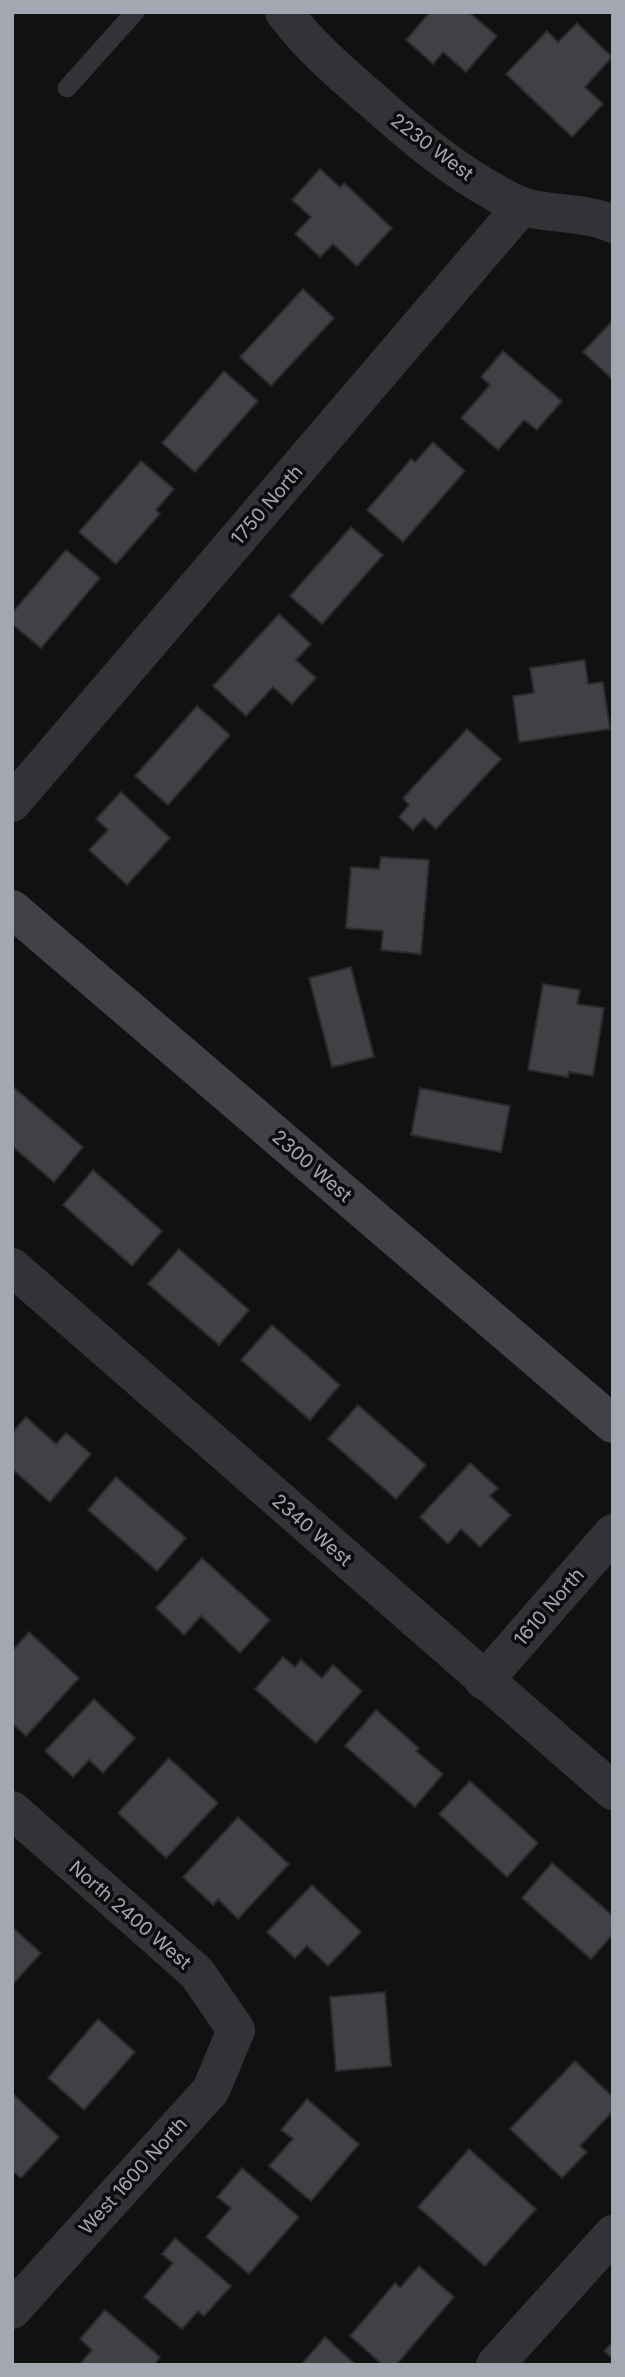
<svg xmlns="http://www.w3.org/2000/svg" width="625" height="2377" viewBox="0 0 625 2377" font-family="Inter,sans-serif">
<style>
.building{fill:#404145;stroke:#2b2b2e;stroke-width:2}
.lines{fill:none;stroke-linecap:round;stroke-linejoin:round}
.service{stroke:#323337;stroke-width:19}
.minor{stroke:#323337;stroke-width:38}
.secondary{stroke:#404247;stroke-width:38}
.labels{text-anchor:middle;dominant-baseline:central;stroke-width:7;stroke-linejoin:round;paint-order:stroke}
.street-label{font-size:19px;fill:#a3a7b2;stroke:#0c0c0d}
</style>
<rect width="100%" height="100%" fill="#111112"/>
<g class="building">
<path d="M 430,12 L 469,12 L 497,36 L 466,72 L 443,52 L 433,64 L 406,40 Z"/>
<path d="M 577,23 L 612,57 L 585,87 L 603,104 L 572,137 L 506,74 L 547,31 L 558,42 Z"/>
<path d="M 320,169 L 340,187 L 344,183 L 392,228 L 357,266 L 333,244 L 320,257 L 295,234 L 311,217 L 292,200 Z"/>
<path d="M 303,289 L 334,318 L 271,386 L 240,357 Z"/>
<path d="M 613,320 L 613,380 L 583,352 Z"/>
<path d="M 503,351 L 562,401 L 537,430 L 524,420 L 498,450 L 461,418 L 490,385 L 481,377 Z"/>
<path d="M 224,371 L 258,401 L 195,472 L 162,443 Z"/>
<path d="M 433,442 L 465,471 L 403,542 L 367,510 L 411,459 L 415,462 Z"/>
<path d="M 141,461 L 174,489 L 156,510 L 160,514 L 116,564 L 79,532 Z"/>
<path d="M 351,527 L 383,555 L 322,624 L 290,596 Z"/>
<path d="M 66,550 L 100,578 L 41,648 L 12,624 L 12,613 Z"/>
<path d="M 279,614 L 311,644 L 296,660 L 316,678 L 292,704 L 273,687 L 246,716 L 213,686 Z"/>
<path d="M 585,660 L 588,684 L 603,682 L 610,729 L 519,742 L 513,696 L 534,693 L 530,668 Z"/>
<path d="M 197,706 L 230,735 L 168,805 L 135,776 Z"/>
<path d="M 467,729 L 501,759 L 436,829 L 424,818 L 413,830 L 399,817 L 409,805 L 403,798 Z"/>
<path d="M 121,792 L 170,838 L 127,885 L 89,850 L 108,830 L 96,819 Z"/>
<path d="M 381,857 L 429,860 L 421,954 L 381,950 L 383,931 L 346,928 L 351,867 L 379,869 Z"/>
<path d="M 351,967 L 374,1057 L 332,1067 L 309,978 Z"/>
<path d="M 543,984 L 580,990 L 577,1004 L 604,1008 L 593,1076 L 569,1072 L 568,1077 L 528,1070 Z"/>
<path d="M 12,1086 L 83,1147 L 54,1182 L 12,1146 Z"/>
<path d="M 420,1088 L 510,1106 L 501,1152 L 411,1135 Z"/>
<path d="M 93,1170 L 162,1231 L 132,1266 L 63,1205 Z"/>
<path d="M 179,1249 L 249,1310 L 219,1345 L 148,1284 Z"/>
<path d="M 272,1325 L 340,1385 L 310,1420 L 241,1360 Z"/>
<path d="M 358,1405 L 426,1465 L 396,1499 L 328,1439 Z"/>
<path d="M 26,1417 L 56,1444 L 66,1433 L 91,1454 L 50,1502 L 12,1469 L 12,1433 Z"/>
<path d="M 470,1463 L 498,1488 L 490,1496 L 511,1515 L 480,1547 L 461,1529 L 448,1544 L 420,1517 Z"/>
<path d="M 116,1477 L 186,1538 L 157,1571 L 88,1510 Z"/>
<path d="M 202,1558 L 270,1620 L 240,1653 L 201,1616 L 184,1635 L 156,1608 Z"/>
<path d="M 29,1632 L 79,1678 L 26,1736 L 12,1723 L 12,1651 Z"/>
<path d="M 283,1657 L 295,1667 L 301,1660 L 322,1678 L 333,1665 L 362,1691 L 316,1743 L 255,1689 Z"/>
<path d="M 94,1699 L 135,1738 L 103,1773 L 89,1760 L 73,1777 L 45,1751 Z"/>
<path d="M 376,1710 L 419,1748 L 416,1751 L 443,1774 L 415,1807 L 345,1746 Z"/>
<path d="M 169,1758 L 218,1803 L 166,1858 L 118,1813 Z"/>
<path d="M 470,1781 L 538,1843 L 507,1877 L 439,1814 Z"/>
<path d="M 238,1817 L 289,1864 L 238,1919 L 218,1899 L 213,1905 L 183,1877 Z"/>
<path d="M 552,1863 L 613,1916 L 613,1934 L 591,1959 L 522,1898 Z"/>
<path d="M 312,1885 L 361,1932 L 328,1966 L 307,1946 L 295,1958 L 267,1932 Z"/>
<path d="M 12,1927 L 41,1953 L 12,1985 Z"/>
<path d="M 385,1992 L 391,2066 L 336,2071 L 330,1997 Z"/>
<path d="M 98,2019 L 135,2052 L 84,2110 L 48,2078 Z"/>
<path d="M 575,2061 L 613,2097 L 613,2111 L 580,2146 L 587,2152 L 562,2178 L 510,2129 Z"/>
<path d="M 12,2093 L 59,2137 L 21,2178 L 12,2171 Z"/>
<path d="M 307,2099 L 359,2144 L 311,2201 L 269,2166 L 293,2139 L 281,2130 Z"/>
<path d="M 469,2149 L 536,2209 L 485,2266 L 418,2207 Z"/>
<path d="M 242,2168 L 299,2217 L 249,2274 L 206,2237 L 231,2208 L 217,2197 Z"/>
<path d="M 175,2238 L 231,2286 L 204,2316 L 198,2311 L 182,2329 L 144,2297 L 173,2263 L 162,2254 Z"/>
<path d="M 419,2266 L 454,2297 L 396,2365 L 383,2365 L 350,2336 L 395,2283 L 400,2288 Z"/>
<path d="M 105,2310 L 160,2357 L 154,2365 L 79,2365 L 92,2350 L 80,2339 Z"/>
<path d="M 325,2337 L 356,2365 L 301,2365 Z"/>
<path d="M 613,2342 L 613,2359 L 604,2351 Z"/>
</g>
<g class="lines">
<path class="service" d="M 67,88 L 135,12"/>
<g class="minor">
<path d="M 284,12 C 309,46 340,72 371,99 C 417,140 463,179 519,205 C 542,215 585,211 613,224"/>
<path d="M 12,803 L 522,206"/>
<path d="M 12,1267 L 613,1791"/>
<path d="M 484,1681 L 613,1533"/>
<path d="M 12,1810 L 197,1973 L 236,2030 L 211,2090 L 12,2310"/>
<path d="M 495,2365 L 613,2234"/>
</g>
<path class="secondary" d="M 12,909 L 613,1424"/>
</g>
<g class="labels">
<g class="street-label">
<text transform="translate(432 147) rotate(37)">2230 West</text>
<text transform="translate(267 505) rotate(-49)">1750 North</text>
<text transform="translate(312 1166) rotate(41)">2300 West</text>
<text transform="translate(312 1530) rotate(41)">2340 West</text>
<text transform="translate(549 1607) rotate(-49)">1610 North</text>
<text transform="translate(130 1915) rotate(41)">North 2400 West</text>
<text transform="translate(133 2176) rotate(-48)">West 1600 North</text>
</g>
</g>
<rect width="625" height="2377" fill="none" stroke="#a3a7b2" stroke-width="28"/>
</svg>
